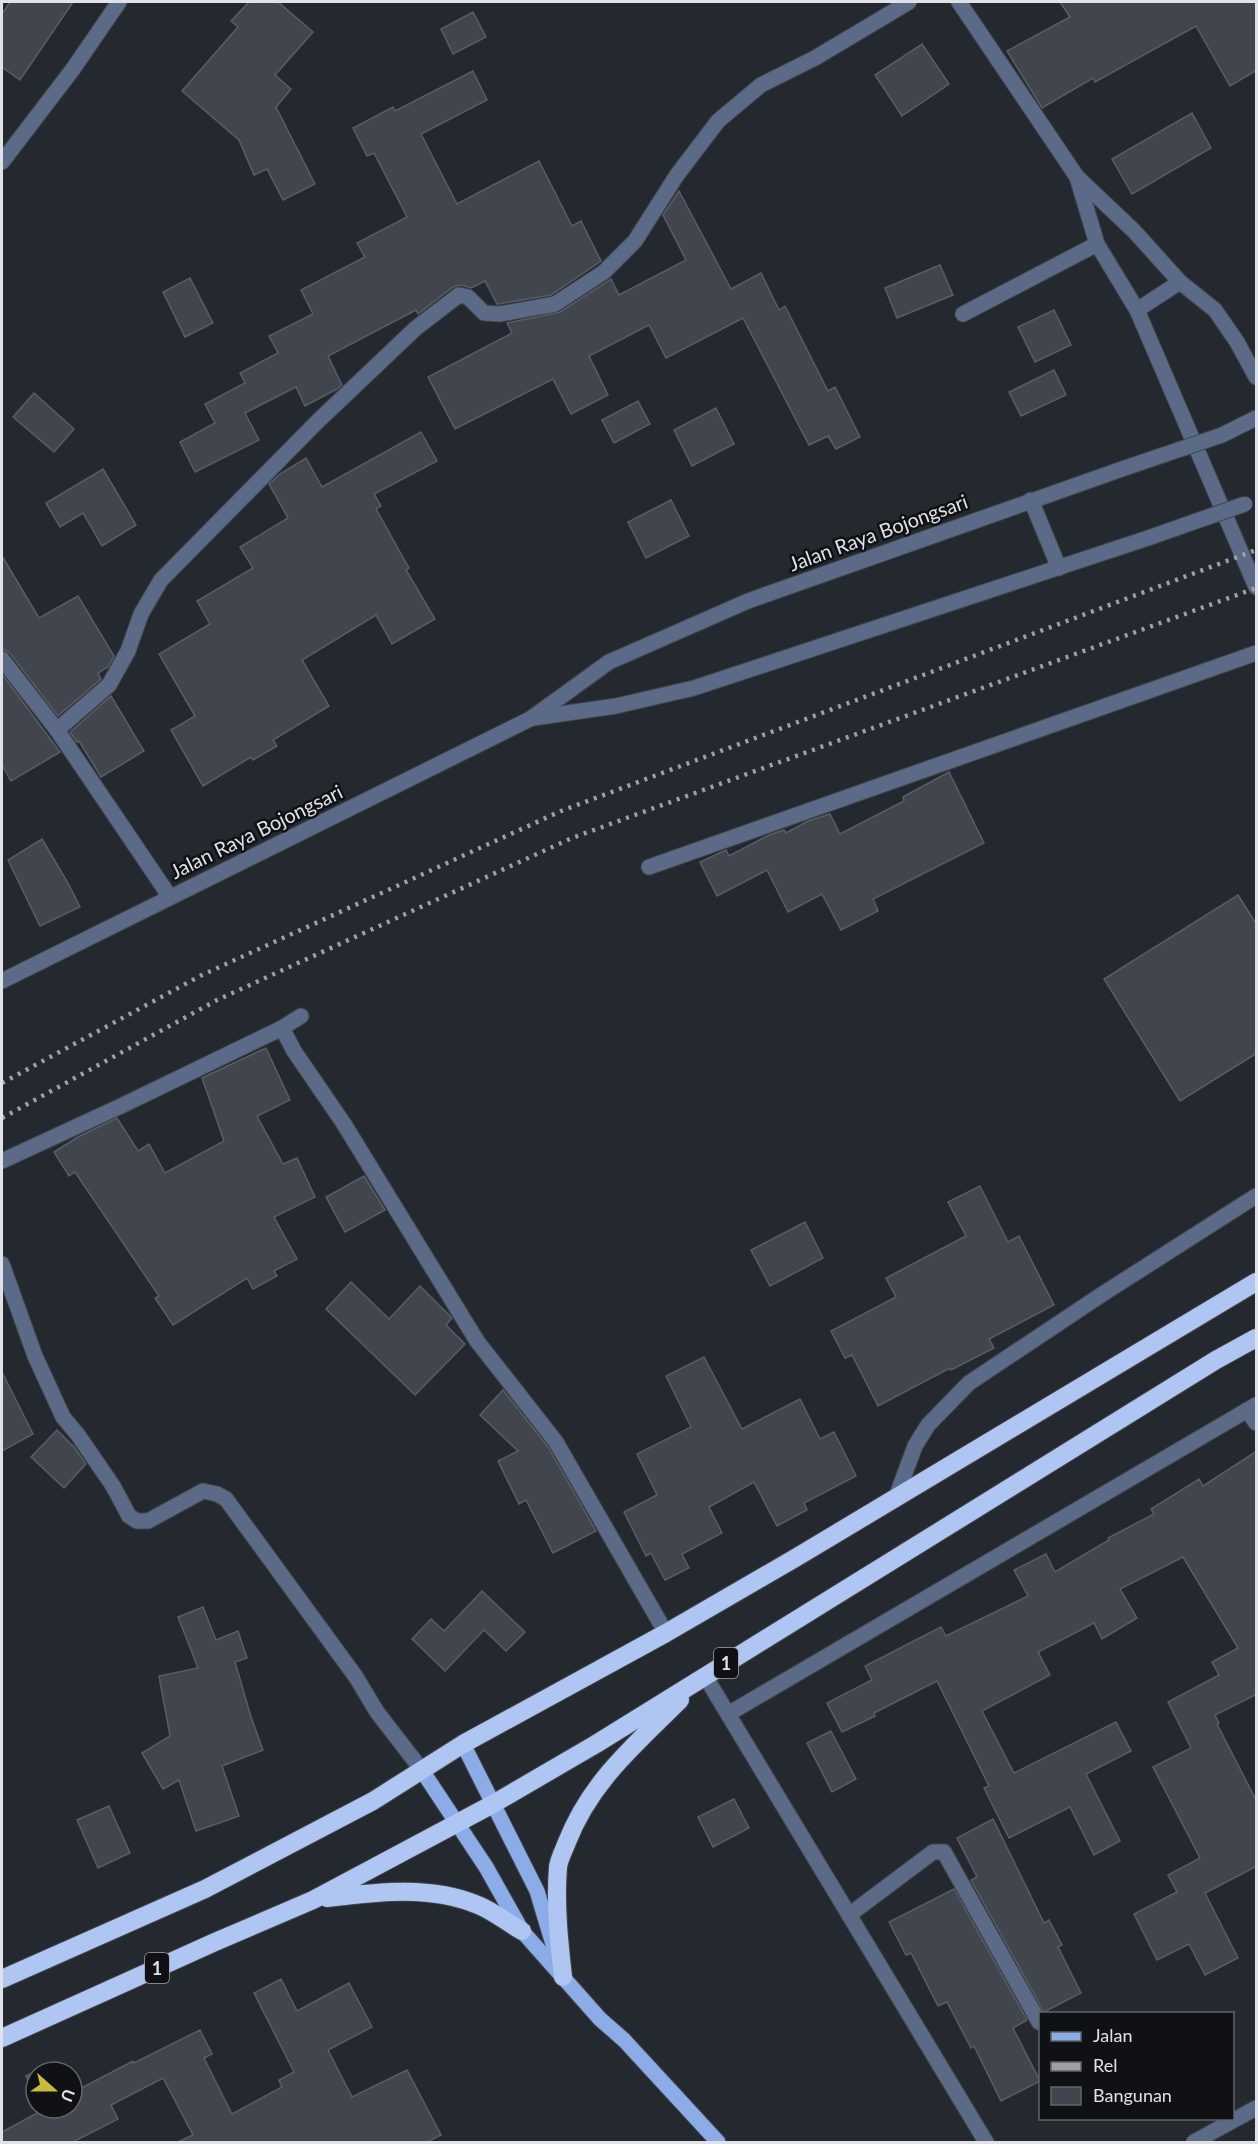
<svg xmlns="http://www.w3.org/2000/svg" width="1258" height="2144" viewBox="0 0 1258 2144" font-family="Lato,sans-serif">
<style>
.building{fill:#41454d;stroke:#595e66;stroke-width:1.5}
.lines{fill:none;stroke-linecap:round;stroke-linejoin:round}
.minor-casing{stroke:#42464c;stroke-width:17}
.major-casing{stroke:#42464c;stroke-width:17}
.highway-casing{stroke:#42464c;stroke-width:20}
.minor{stroke:#5b6a87;stroke-width:15}
.major{stroke:#8cace8;stroke-width:15}
.highway{stroke:#afc6f2;stroke-width:18}
.rail{stroke:#9ea0a6;stroke-width:4.5;stroke-dasharray:3 6;stroke-linecap:butt}
.minor-bridge-casing{stroke:#42464c;stroke-width:17;stroke-linecap:butt}
.minor-bridge{stroke:#5b6a87;stroke-width:15}
.labels{text-anchor:middle;dominant-baseline:central;stroke-width:5;stroke-linejoin:round;paint-order:stroke}
.shield{fill:#0f1114;stroke:#a1a3a8;stroke-width:1.5}
.shield-label{font-size:18px;font-weight:bold;fill:#e0e2e7}
.street-label{font-size:20px;fill:#e0e2e7;stroke:#0f1114}
</style>
<rect width="100%" height="100%" fill="#24282f"/>
<g class="building">
<path d="M 10,2 L 73,2 L 20,80 L 2,67 L 2,14 Z"/>
<path d="M 249,2 L 278,2 L 313,32 L 275,75 L 291,89 L 276,107 L 315,184 L 283,200 L 267,169 L 254,175 L 239,140 L 182,91 L 238,27 L 231,21 Z"/>
<path d="M 1060,2 L 1257,2 L 1257,70 L 1230,86 L 1196,26 L 1095,82 L 1093,78 L 1042,108 L 1007,51 L 1070,17 Z"/>
<path d="M 473,12 L 486,37 L 453,54 L 441,29 Z"/>
<path d="M 922,44 L 949,84 L 902,116 L 875,75 Z"/>
<path d="M 473,71 L 487,100 L 421,134 L 457,204 L 539,161 L 572,226 L 581,221 L 601,261 L 551,295 L 499,304 L 497,304 L 485,281 L 471,288 L 461,285 L 453,287 L 418,314 L 416,310 L 328,356 L 342,385 L 337,389 L 305,406 L 296,387 L 245,413 L 259,440 L 195,472 L 180,442 L 215,423 L 205,404 L 245,383 L 240,373 L 278,353 L 269,336 L 313,314 L 301,290 L 365,257 L 357,243 L 407,217 L 374,153 L 367,156 L 353,128 L 393,107 L 395,111 Z"/>
<path d="M 1192,113 L 1211,148 L 1132,194 L 1112,159 Z"/>
<path d="M 679,191 L 731,289 L 761,273 L 779,310 L 785,306 L 828,391 L 835,387 L 860,437 L 836,449 L 828,436 L 809,445 L 743,318 L 666,358 L 649,325 L 589,356 L 608,395 L 571,414 L 553,379 L 455,429 L 428,377 L 512,333 L 507,323 L 560,312 L 611,279 L 619,295 L 686,260 L 663,215 Z"/>
<path d="M 940,265 L 953,295 L 897,318 L 885,288 Z"/>
<path d="M 190,278 L 213,323 L 185,337 L 163,292 Z"/>
<path d="M 1054,310 L 1071,345 L 1035,362 L 1018,327 Z"/>
<path d="M 1054,370 L 1066,395 L 1021,416 L 1009,392 Z"/>
<path d="M 34,393 L 74,429 L 54,452 L 13,417 Z"/>
<path d="M 638,401 L 650,424 L 614,443 L 602,420 Z"/>
<path d="M 716,408 L 734,444 L 692,466 L 674,430 Z"/>
<path d="M 421,432 L 437,461 L 374,494 L 381,506 L 376,509 L 409,568 L 406,570 L 435,619 L 392,644 L 376,615 L 302,660 L 329,706 L 273,740 L 277,746 L 253,760 L 251,757 L 203,786 L 171,730 L 195,716 L 159,654 L 210,624 L 197,601 L 253,568 L 240,547 L 288,518 L 269,484 L 280,474 L 306,458 L 322,487 Z"/>
<path d="M 103,469 L 136,525 L 102,546 L 83,513 L 60,527 L 46,503 Z"/>
<path d="M 671,500 L 689,536 L 646,558 L 628,522 Z"/>
<path d="M 2,556 L 39,618 L 78,596 L 114,656 L 108,667 L 98,673 L 101,679 L 58,716 L 10,653 L 2,649 Z"/>
<path d="M 2,674 L 60,752 L 11,781 L 2,765 Z"/>
<path d="M 111,696 L 144,751 L 101,777 L 79,741 L 77,742 L 70,732 Z"/>
<path d="M 949,772 L 984,843 L 873,899 L 878,911 L 841,930 L 822,894 L 788,912 L 767,870 L 717,896 L 700,862 L 726,850 L 729,856 L 769,835 L 784,830 L 786,833 L 808,821 L 830,814 L 840,834 L 904,801 L 903,797 Z"/>
<path d="M 42,839 L 68,883 L 80,907 L 40,926 L 8,860 Z"/>
<path d="M 1238,895 L 1257,925 L 1257,1053 L 1180,1101 L 1104,979 Z"/>
<path d="M 266,1048 L 290,1100 L 257,1116 L 283,1164 L 297,1158 L 315,1197 L 274,1217 L 297,1259 L 274,1271 L 277,1276 L 253,1289 L 247,1278 L 173,1325 L 155,1298 L 159,1296 L 75,1172 L 69,1176 L 54,1152 L 78,1137 L 117,1118 L 138,1151 L 149,1144 L 165,1173 L 224,1141 L 202,1078 Z"/>
<path d="M 364,1176 L 385,1210 L 345,1232 L 326,1197 Z"/>
<path d="M 980,1186 L 1008,1242 L 1019,1236 L 1054,1305 L 989,1339 L 994,1348 L 951,1370 L 950,1368 L 878,1406 L 852,1355 L 845,1358 L 831,1331 L 896,1297 L 886,1278 L 966,1236 L 948,1202 Z"/>
<path d="M 805,1222 L 823,1258 L 770,1286 L 751,1250 Z"/>
<path d="M 351,1282 L 389,1319 L 420,1286 L 452,1318 L 446,1325 L 465,1344 L 415,1395 L 326,1309 Z"/>
<path d="M 704,1357 L 742,1429 L 800,1399 L 820,1439 L 834,1432 L 856,1476 L 804,1503 L 807,1510 L 777,1526 L 754,1482 L 709,1507 L 722,1533 L 682,1554 L 689,1568 L 665,1580 L 651,1553 L 646,1556 L 624,1512 L 657,1495 L 637,1454 L 691,1427 L 666,1376 Z"/>
<path d="M 2,1372 L 33,1434 L 2,1451 Z"/>
<path d="M 503,1390 L 548,1447 L 596,1531 L 553,1553 L 526,1500 L 519,1504 L 498,1461 L 518,1451 L 480,1415 Z"/>
<path d="M 57,1430 L 75,1448 L 86,1464 L 64,1488 L 31,1457 Z"/>
<path d="M 1257,1451 L 1257,1694 L 1215,1715 L 1219,1723 L 1217,1724 L 1257,1802 L 1257,1866 L 1205,1893 L 1238,1958 L 1205,1975 L 1189,1944 L 1157,1960 L 1134,1914 L 1177,1892 L 1168,1875 L 1200,1858 L 1153,1767 L 1191,1748 L 1168,1702 L 1219,1675 L 1212,1662 L 1238,1648 L 1183,1557 L 1120,1589 L 1137,1618 L 1102,1639 L 1094,1623 L 1038,1652 L 1050,1675 L 982,1711 L 1014,1773 L 1116,1722 L 1131,1751 L 1086,1774 L 1120,1841 L 1094,1855 L 1070,1807 L 1009,1838 L 984,1788 L 989,1786 L 937,1681 L 874,1713 L 875,1716 L 842,1732 L 827,1703 L 872,1680 L 865,1666 L 941,1627 L 946,1636 L 1028,1596 L 1014,1570 L 1046,1554 L 1055,1572 L 1109,1540 L 1108,1538 L 1154,1514 L 1151,1509 L 1199,1479 L 1203,1486 Z"/>
<path d="M 482,1591 L 525,1632 L 506,1651 L 484,1630 L 445,1671 L 412,1639 L 431,1619 L 444,1631 Z"/>
<path d="M 203,1607 L 216,1640 L 238,1631 L 247,1658 L 235,1662 L 251,1717 L 263,1750 L 222,1766 L 239,1816 L 196,1831 L 179,1780 L 163,1789 L 142,1753 L 170,1736 L 159,1676 L 198,1668 L 178,1617 Z"/>
<path d="M 831,1731 L 856,1779 L 832,1792 L 807,1743 Z"/>
<path d="M 734,1799 L 749,1828 L 713,1847 L 698,1817 Z"/>
<path d="M 109,1806 L 130,1853 L 98,1868 L 77,1820 Z"/>
<path d="M 993,1819 L 1044,1923 L 1049,1920 L 1062,1945 L 1058,1947 L 1081,1993 L 1044,2012 L 971,1880 L 977,1877 L 957,1838 Z"/>
<path d="M 954,1889 L 1027,2020 L 1013,2028 L 1040,2081 L 1001,2101 L 974,2046 L 971,2048 L 947,2002 L 938,2006 L 911,1953 L 906,1955 L 889,1922 Z"/>
<path d="M 281,1979 L 297,2011 L 349,1983 L 372,2027 L 328,2050 L 352,2097 L 407,2070 L 441,2135 L 427,2142 L 178,2142 L 193,2135 L 163,2078 L 111,2105 L 118,2119 L 73,2142 L 2,2142 L 2,2132 L 43,2110 L 42,2108 L 72,2108 L 72,2093 L 133,2061 L 134,2063 L 200,2030 L 212,2054 L 204,2058 L 232,2114 L 282,2087 L 279,2080 L 294,2072 L 254,1993 Z"/>
<path d="M 51,2063 L 56,2072 L 36,2072 L 36,2096 L 26,2076 Z"/>
</g>
<g class="lines">
<g class="minor-casing">
<g id="minor">
<path d="M 959,2 L 1077,177 L 1097,244 L 1137,310 L 1256,587"/>
<path d="M 2,162 L 73,69 L 119,2"/>
<path d="M 1077,177 L 1134,231 L 1180,282 L 1215,310 L 1237,342 L 1256,377"/>
<path d="M 1137,310 L 1180,282"/>
<path d="M 963,314 L 1097,244"/>
<path d="M 1222,435 L 1256,418"/>
<path d="M 1031,500 L 1059,568"/>
<path d="M 2,659 L 57,730 L 170,897"/>
<path d="M 533,718 L 616,706 L 694,688 L 1148,538"/>
<path d="M 57,730 L 109,685 L 128,651 L 141,614 L 161,580 L 318,421 L 416,328 L 459,295 L 468,297 L 484,313 L 500,314 L 555,304 L 604,272 L 635,241 L 677,175 L 718,121 L 761,85 L 815,58 L 909,2"/>
<path d="M 649,867 L 1256,653"/>
<path d="M 2,981 L 530,719 L 609,662 L 748,601 L 1122,469"/>
<path d="M 282,1028 L 294,1051 L 344,1124 L 477,1341 L 556,1442 L 666,1633"/>
<path d="M 2,1161 L 121,1106 L 282,1028 L 301,1016"/>
<path d="M 2,1264 L 35,1356 L 63,1417 L 78,1435 L 113,1486 L 129,1516 L 137,1521 L 148,1521 L 203,1491 L 217,1494 L 226,1499 L 356,1677 L 377,1712 L 421,1769"/>
<path d="M 1247,1410 L 1256,1423"/>
<path d="M 895,1500 L 915,1446 L 928,1425 L 969,1383 L 1101,1295 L 1256,1196"/>
<path d="M 705,1676 L 986,2142"/>
<path d="M 728,1714 L 1256,1405"/>
<path d="M 849,1915 L 933,1852 L 944,1852 L 1039,2022"/>
<path d="M 1194,2142 L 1256,2108"/>
</g>
</g>
<g class="major-casing">
<g id="major">
<path d="M 463,1744 L 537,1891 L 555,1951"/>
<path d="M 421,1769 L 486,1867 L 522,1931 L 600,2019 L 624,2040 L 718,2142"/>
</g>
</g>
<g class="highway-casing">
<g id="highway">
<path d="M 327,1898 C 377,1892 430,1885 478,1905 C 493,1911 508,1923 522,1931"/>
<path d="M 563,1977 C 559,1941 555,1904 558,1867 C 559,1859 564,1850 567,1842 C 591,1781 635,1745 680,1700"/>
<path d="M 2,1979 L 205,1889 L 373,1801 L 463,1744 L 666,1633 L 797,1557 L 1256,1282"/>
<path d="M 2,2038 L 215,1942 L 313,1900 L 493,1804 L 596,1744 L 1216,1360 L 1256,1338"/>
</g>
</g>
<use href="#minor" class="minor"/>
<use href="#major" class="major"/>
<use href="#highway" class="highway"/>
<g class="rail">
<path d="M 2,1083 L 202,975 L 561,811 L 1256,550"/>
<path d="M 2,1118 L 217,1000 L 572,838 L 1256,588"/>
</g>
<g class="minor-bridge-casing">
<g id="minor-bridge">
<path d="M 1122,469 L 1222,435"/>
<path d="M 1148,538 L 1245,504"/>
</g>
</g>
<use href="#minor-bridge" class="minor-bridge"/>
</g>
<g class="labels">
<g class="shield">
<rect x="714" y="1648" width="24" height="30" rx="4.5"/>
<rect x="145" y="1953" width="24" height="30" rx="4.5"/>
</g>
<g class="shield-label">
<text x="726" y="1663">1</text>
<text x="157" y="1968">1</text>
</g>
<g class="street-label">
<text transform="translate(878 532) rotate(-20)">Jalan Raya Bojongsari</text>
<text transform="translate(256 831) rotate(-26)">Jalan Raya Bojongsari</text>
</g>
</g>
<rect width="1258" height="2144" fill="none" stroke="#e0e2e7" stroke-width="6"/>
<rect x="1039" y="2012" width="195" height="108" fill="#0f1114" stroke="#636568" stroke-width="1.5"/>
<rect x="1051" y="2032" width="30" height="9" fill="#8cace8" stroke="#636568" stroke-width="1.5"/>
<text x="1093" y="2042" font-size="18" fill="#e0e2e7">Jalan</text>
<rect x="1051" y="2062" width="30" height="9" fill="#9ea0a6" stroke="#636568" stroke-width="1.5"/>
<text x="1093" y="2072" font-size="18" fill="#e0e2e7">Rel</text>
<rect x="1051" y="2087" width="30" height="18" fill="#41454d" stroke="#636568" stroke-width="1.5"/>
<text x="1093" y="2102" font-size="18" fill="#e0e2e7">Bangunan</text>
<g transform="translate(54 2090) rotate(111)"><circle r="28" fill="#0f1114" stroke="#636568" stroke-width="1.5"/>
<path d="M0-4.5L10 22L0 15L-10 22Z" fill="#c8bb3b"/>
<text y="-9" font-size="16" font-weight="bold" text-anchor="middle" fill="#e0e2e7">U</text>
</g>
</svg>
